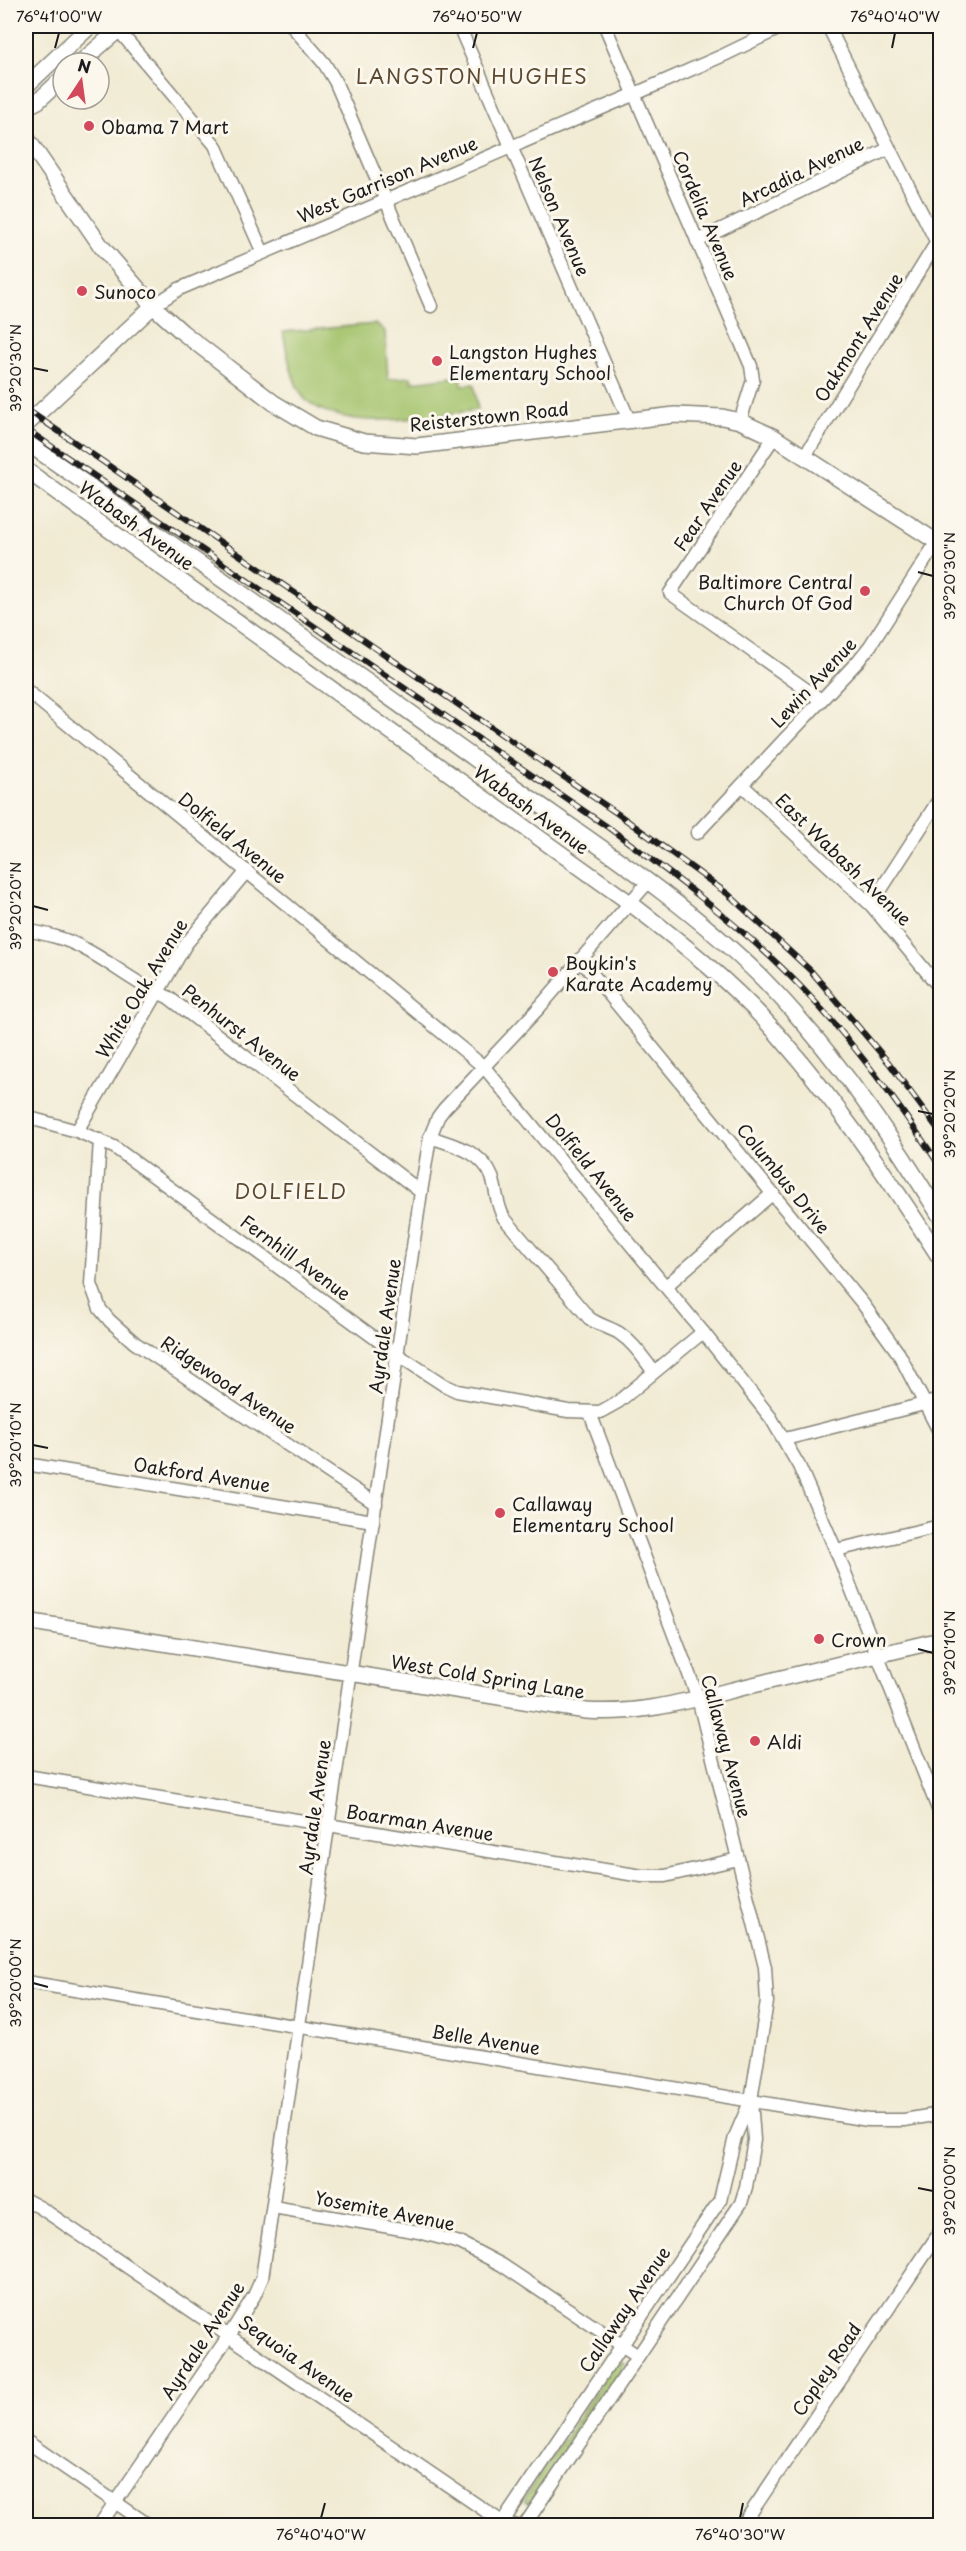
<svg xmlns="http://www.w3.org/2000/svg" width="966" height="2551" viewBox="0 0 966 2551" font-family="'Playpen Sans',sans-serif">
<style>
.green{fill:#a3c26a;stroke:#606f43;stroke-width:1.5}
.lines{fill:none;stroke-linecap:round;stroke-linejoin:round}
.minor-casing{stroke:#868478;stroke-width:15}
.major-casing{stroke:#868478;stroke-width:18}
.minor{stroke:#fff;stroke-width:12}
.major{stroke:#fff;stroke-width:15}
.rail-casing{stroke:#1c1c1c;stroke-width:6}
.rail{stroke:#fbf7ec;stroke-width:4;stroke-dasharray:11;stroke-linecap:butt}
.ticks{fill:none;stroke:#1c1c1c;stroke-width:2}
.poi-dot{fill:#d1495b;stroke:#fbf7ec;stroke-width:2}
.labels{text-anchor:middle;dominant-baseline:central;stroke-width:6;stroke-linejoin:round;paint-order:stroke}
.poi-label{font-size:18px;fill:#1c1c1c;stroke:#fbf7ec;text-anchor:start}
.street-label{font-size:18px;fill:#1c1c1c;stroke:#fbf7ec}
.neighbourhood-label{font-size:20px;letter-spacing:1.5px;fill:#5b4830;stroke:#fbf7ec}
.neatline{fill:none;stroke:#1c1c1c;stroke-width:2}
.ticks-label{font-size:15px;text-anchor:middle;fill:#1c1c1c}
</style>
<rect width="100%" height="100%" fill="#fbf7ec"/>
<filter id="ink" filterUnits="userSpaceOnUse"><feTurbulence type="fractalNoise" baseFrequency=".0167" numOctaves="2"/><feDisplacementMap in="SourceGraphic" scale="12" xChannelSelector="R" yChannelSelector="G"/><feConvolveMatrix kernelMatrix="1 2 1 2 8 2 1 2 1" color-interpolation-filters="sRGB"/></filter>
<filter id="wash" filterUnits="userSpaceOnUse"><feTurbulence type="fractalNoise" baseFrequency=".008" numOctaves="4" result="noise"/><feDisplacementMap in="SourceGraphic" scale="24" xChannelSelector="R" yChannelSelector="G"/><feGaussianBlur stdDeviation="1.35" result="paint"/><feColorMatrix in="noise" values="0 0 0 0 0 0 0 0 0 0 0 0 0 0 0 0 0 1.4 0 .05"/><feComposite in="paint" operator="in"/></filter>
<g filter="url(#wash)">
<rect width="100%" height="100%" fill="#f1ebd4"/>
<g class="green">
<path d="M 375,324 L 385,331 L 388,379 L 411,377 L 412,382 L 461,376 L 462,385 L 474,384 L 478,410 C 427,416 350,434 307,401 C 293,390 286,349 283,332 Z"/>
<path d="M 617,2359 L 625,2364 L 532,2504 L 526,2503 L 525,2497 Z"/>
</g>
</g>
<g filter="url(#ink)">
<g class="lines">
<g class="minor-casing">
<g id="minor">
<path d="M 115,26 L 215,145 L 263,253"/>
<path d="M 292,26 L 324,63 L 335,81 L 431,306"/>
<path d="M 459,26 L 629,420"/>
<path d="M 605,26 L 751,366 L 753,380 L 740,421"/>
<path d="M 828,26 L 937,243"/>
<path d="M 697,241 L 888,149"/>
<path d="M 153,306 L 179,289 L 635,94 L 724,55 L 784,26"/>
<path d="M 774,437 L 670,593 L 821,700"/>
<path d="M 805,456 L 940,237"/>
<path d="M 26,690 L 484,1067 L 703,1332 L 771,1418 L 799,1466 L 838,1555 L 940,1814"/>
<path d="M 742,785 L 871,905 L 940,988"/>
<path d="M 697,833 L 858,661 L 870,646 L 940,537"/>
<path d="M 871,905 L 940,798"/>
<path d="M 26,930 C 46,934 65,938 83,948 C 114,964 134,984 168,997 L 421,1192"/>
<path d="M 580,959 L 863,1304 L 899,1354 L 940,1433"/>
<path d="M 26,1117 L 77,1131 L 114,1147 L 398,1355 L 444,1385 L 457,1391 L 568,1411 L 600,1412 L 618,1402 L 703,1332"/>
<path d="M 77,1131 L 186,944 L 247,871"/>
<path d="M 430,1137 C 453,1145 482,1151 492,1177 C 497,1191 496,1204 504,1218 L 589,1318 C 598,1325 609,1327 619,1333 C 634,1343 643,1358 654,1372"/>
<path d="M 100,1140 L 91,1284 L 100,1309 L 110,1321 L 135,1343 L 376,1504"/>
<path d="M 666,1286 L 773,1193"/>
<path d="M 785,1439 L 940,1400"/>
<path d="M 26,1464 L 373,1521"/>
<path d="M 836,1550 L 940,1526"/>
<path d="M 26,1776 L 642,1876 L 665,1876 L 738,1859"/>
<path d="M 26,1982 L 868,2120 L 904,2120 L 940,2114"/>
<path d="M 26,2200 L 41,2208 L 502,2522 L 517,2526"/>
<path d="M 273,2207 L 419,2232 L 460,2243 L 502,2265 L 638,2356"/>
<path d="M 26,2441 L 150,2526"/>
<path d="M 99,2526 L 230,2334 L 254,2296 L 262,2278 L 421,1192 L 430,1137 L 438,1117 L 444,1109 L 537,1010 L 648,882"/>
<path d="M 500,2526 L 720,2200 L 735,2137 L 751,2100"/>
<path d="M 524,2526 L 741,2203 L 746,2187 L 754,2140 L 751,2100 L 767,2002 L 765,1967 L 698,1698 L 590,1413"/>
<path d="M 742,2526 L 940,2232"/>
</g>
</g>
<g class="major-casing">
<g id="major">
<path d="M 80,63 L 123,26"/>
<path d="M 26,86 L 90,26"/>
<path d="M 26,107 L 38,101 L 63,78"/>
<path d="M 26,137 L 101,246 L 153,306 L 182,332 L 274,403 L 316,428 L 364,442 L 417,446 L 675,415 L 722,417 L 740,421 L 774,437 L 940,544"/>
<path d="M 26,425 L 153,306"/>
<path d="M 26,442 C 182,551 338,660 492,771 C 584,837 682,898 762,978 C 831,1048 889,1132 940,1216"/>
<path d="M 26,470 L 630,903 C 682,943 735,985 779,1036 C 839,1105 891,1181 940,1258"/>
<path d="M 26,1621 L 586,1711 C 642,1715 695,1699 749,1686 C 813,1670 877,1655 940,1640"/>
</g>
</g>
<use href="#minor" class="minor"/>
<use href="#major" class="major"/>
<g class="rail-casing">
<g id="rail">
<path d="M 26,409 L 618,814 L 728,894 L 811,971 L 889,1063 L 940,1132"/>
<path d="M 26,429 L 609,828 C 669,872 728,916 782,968 C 843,1027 893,1096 940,1166"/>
</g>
</g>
<use href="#rail" class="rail"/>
</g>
</g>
<path class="ticks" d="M 55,48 L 59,33M 473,48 L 477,33M 892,48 L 895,33M 33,368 L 48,371M 918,572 L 933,576M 33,906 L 48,910M 918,1111 L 933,1114M 33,1445 L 48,1448M 918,1649 L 933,1653M 33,1983 L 48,1987M 918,2188 L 933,2191M 321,2518 L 325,2503M 740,2518 L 743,2503"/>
<g class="poi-dot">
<circle cx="89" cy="126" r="6"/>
<circle cx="82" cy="291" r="6"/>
<circle cx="437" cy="361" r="6"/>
<circle cx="865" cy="591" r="6"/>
<circle cx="553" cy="972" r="6"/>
<circle cx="500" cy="1513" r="6"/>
<circle cx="819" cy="1639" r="6"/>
<circle cx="755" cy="1741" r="6"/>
</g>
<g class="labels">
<g class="poi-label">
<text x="101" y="126">Obama 7 Mart</text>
<text x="94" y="291">Sunoco</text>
<text x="449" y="351">Langston Hughes<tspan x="449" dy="21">Elementary School</tspan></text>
<text x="853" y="581" text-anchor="end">Baltimore Central<tspan x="853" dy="21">Church Of God</tspan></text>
<text x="565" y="962">Boykin's<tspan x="565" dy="21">Karate Academy</tspan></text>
<text x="512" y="1503">Callaway<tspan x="512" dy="21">Elementary School</tspan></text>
<text x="831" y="1639">Crown</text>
<text x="767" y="1741">Aldi</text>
</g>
<g class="street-label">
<text transform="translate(801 171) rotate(-26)">Arcadia Avenue</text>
<text transform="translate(387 179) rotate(-23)">West Garrison Avenue</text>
<text transform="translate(706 215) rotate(67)">Cordelia Avenue</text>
<text transform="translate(560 216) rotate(67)">Nelson Avenue</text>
<text transform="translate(858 337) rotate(-58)">Oakmont Avenue</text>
<text transform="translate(489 416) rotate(-6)">Reisterstown Road</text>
<text transform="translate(707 505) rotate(-56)">Fear Avenue</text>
<text transform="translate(137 525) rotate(36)">Wabash Avenue</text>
<text transform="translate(813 682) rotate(-47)">Lewin Avenue</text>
<text transform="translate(532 809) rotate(36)">Wabash Avenue</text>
<text transform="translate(233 837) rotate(39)">Dolfield Avenue</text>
<text transform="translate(844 859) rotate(44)">East Wabash Avenue</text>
<text transform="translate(141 988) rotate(-59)">White Oak Avenue</text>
<text transform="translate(242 1032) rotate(38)">Penhurst Avenue</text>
<text transform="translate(592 1167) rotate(51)">Dolfield Avenue</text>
<text transform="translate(784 1178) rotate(51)">Columbus Drive</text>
<text transform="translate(296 1257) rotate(36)">Fernhill Avenue</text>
<text transform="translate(384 1326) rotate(-82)">Ayrdale Avenue</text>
<text transform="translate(229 1384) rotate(34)">Ridgewood Avenue</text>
<text transform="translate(202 1474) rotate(9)">Oakford Avenue</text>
<text transform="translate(488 1676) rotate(9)">West Cold Spring Lane</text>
<text transform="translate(727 1746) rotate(75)">Callaway Avenue</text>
<text transform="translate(314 1807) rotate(-82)">Ayrdale Avenue</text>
<text transform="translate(420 1822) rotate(9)">Boarman Avenue</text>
<text transform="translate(486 2039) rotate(9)">Belle Avenue</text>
<text transform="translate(385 2210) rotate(11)">Yosemite Avenue</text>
<text transform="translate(624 2309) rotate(-56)">Callaway Avenue</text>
<text transform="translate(202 2340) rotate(-57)">Ayrdale Avenue</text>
<text transform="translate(297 2358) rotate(35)">Sequoia Avenue</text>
<text transform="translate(826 2369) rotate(-56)">Copley Road</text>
</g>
<g class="neighbourhood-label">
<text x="472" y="76">LANGSTON HUGHES</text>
<text x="291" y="1191">DOLFIELD</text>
</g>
</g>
<rect width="966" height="2551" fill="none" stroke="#fbf7ec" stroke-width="66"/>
<g transform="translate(81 81) rotate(13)"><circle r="28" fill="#fbf7ec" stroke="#a29f99" stroke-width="1.5"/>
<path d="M0-4.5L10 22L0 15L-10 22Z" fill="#d1495b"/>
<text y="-9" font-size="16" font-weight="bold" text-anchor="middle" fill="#1c1c1c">N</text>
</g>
<rect x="33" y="33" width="900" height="2485" class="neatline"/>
<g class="ticks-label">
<text x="59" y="22">76°41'00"W</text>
<text x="477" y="22">76°40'50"W</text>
<text x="895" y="22">76°40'40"W</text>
<text transform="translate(16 368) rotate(-90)" y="5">39°20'30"N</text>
<text transform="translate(950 576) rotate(-90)" y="5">39°20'30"N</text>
<text transform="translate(16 906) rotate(-90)" y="5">39°20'20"N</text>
<text transform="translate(950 1114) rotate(-90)" y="5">39°20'20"N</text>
<text transform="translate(16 1445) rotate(-90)" y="5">39°20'10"N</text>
<text transform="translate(950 1653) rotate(-90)" y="5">39°20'10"N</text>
<text transform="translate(16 1983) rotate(-90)" y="5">39°20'00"N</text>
<text transform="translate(950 2191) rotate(-90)" y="5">39°20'00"N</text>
<text x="321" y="2540">76°40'40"W</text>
<text x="740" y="2540">76°40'30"W</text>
</g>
</svg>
